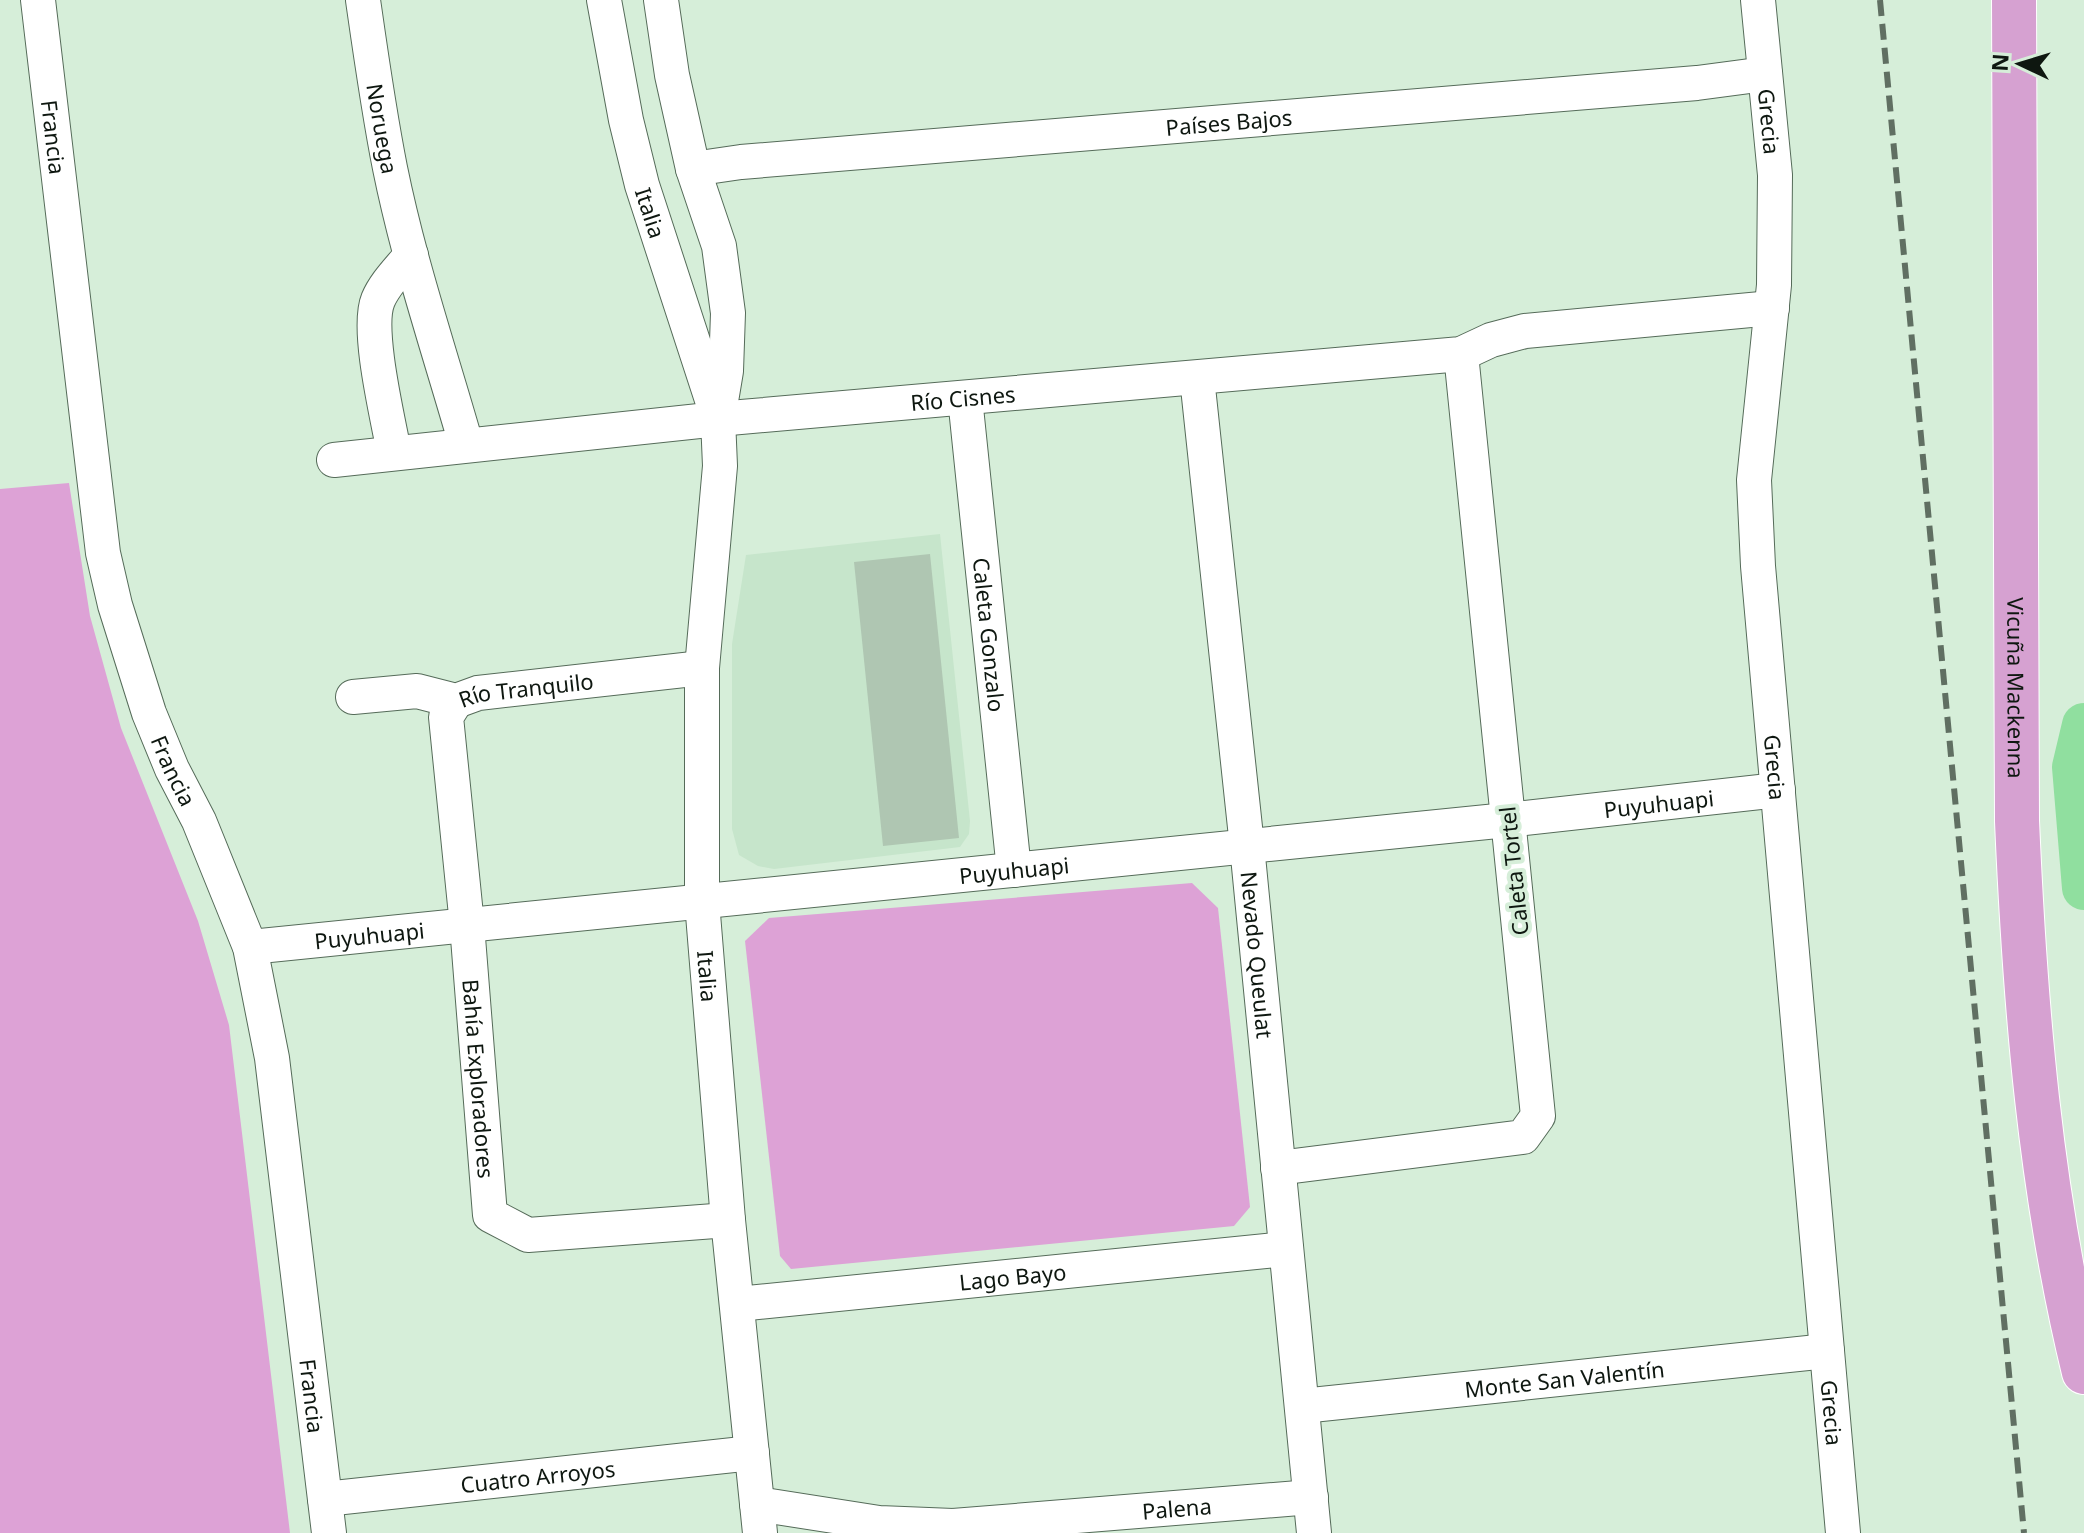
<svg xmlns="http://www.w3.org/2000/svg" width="2084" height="1533" viewBox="0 0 2084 1533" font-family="'Noto Sans',sans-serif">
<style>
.built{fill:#c6e5cb}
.green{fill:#dda2d6}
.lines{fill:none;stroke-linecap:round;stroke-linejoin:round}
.canal{stroke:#90df9f;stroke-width:44}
.building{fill:#afc6b2}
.minor-casing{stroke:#556b59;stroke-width:36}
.primary-casing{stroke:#fff;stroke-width:46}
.minor{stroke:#fff;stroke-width:34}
.primary{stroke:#d6a1d1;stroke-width:44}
.rail{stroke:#606f62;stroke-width:6;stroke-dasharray:16 8;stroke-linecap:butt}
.labels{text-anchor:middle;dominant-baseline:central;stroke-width:8;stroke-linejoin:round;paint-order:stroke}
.street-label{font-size:22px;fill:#0e1710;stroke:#d6eed9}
</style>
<rect width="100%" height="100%" fill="#d6eed9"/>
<path class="built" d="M 940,534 L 970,821 L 969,834 L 960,847 L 774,869 L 758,866 L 739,855 L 732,829 L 732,644 L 746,555 Z"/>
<g class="green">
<path d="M 69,483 L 90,616 L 121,728 L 198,921 L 229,1025 L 290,1533 L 0,1533 L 0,489 Z"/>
<path d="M 1192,883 L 1218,908 L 1250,1207 L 1234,1226 L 791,1269 L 780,1256 L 745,941 L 769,918 Z"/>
</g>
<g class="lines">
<path class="canal" d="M 2084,725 L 2074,767 L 2084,888"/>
</g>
<path class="building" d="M 930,554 L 959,838 L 883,846 L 854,562 Z"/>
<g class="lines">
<g class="minor-casing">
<g id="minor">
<path id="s1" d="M 38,0 L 103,553 L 115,605 L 149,713 L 172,769 L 199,821 L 250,947 L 272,1058 L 329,1533"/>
<path id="s2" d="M 363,0 C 371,56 379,113 390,168 C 409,262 440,353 466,444"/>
<path id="s3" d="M 604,0 L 626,120 L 642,185 L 716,412"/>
<path id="s4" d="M 661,0 L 672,75 L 693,169 L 719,246 L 728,313 L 726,371 L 718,419 L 720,466 L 702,668 L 702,902 L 728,1220 L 760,1533"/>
<path id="s5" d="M 1758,0 L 1775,175 L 1774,285 L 1754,480 L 1758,566 L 1843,1533"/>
<path id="s6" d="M 693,169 L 741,162 L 1697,83 L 1765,74"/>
<path id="s7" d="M 1197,378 L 1247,846 L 1314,1533"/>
<path id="s8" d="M 965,398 L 1014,870"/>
<path d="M 394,452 C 388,419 366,329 378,300 C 385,283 400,269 411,255"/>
<path id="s9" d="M 334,460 L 718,419 L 1461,354 L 1491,340 L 1525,331 L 1772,308"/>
<path id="s10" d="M 353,697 L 417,691 L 456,701 L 478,693 L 702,668"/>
<path id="s11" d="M 456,701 L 446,717 L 467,925 L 490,1215 L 528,1235 L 728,1220"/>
<path id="s12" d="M 250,947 L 1507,820 L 1778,790"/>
<path d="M 1278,1168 L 1523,1137 L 1538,1116 L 1461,354"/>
<path id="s13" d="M 738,1304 L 1286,1249"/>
<path id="s14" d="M 1302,1406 L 1827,1351"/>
<path id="s15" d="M 325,1499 L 752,1453"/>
<path id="s16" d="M 757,1504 L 879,1523 L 953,1526 L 1311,1497"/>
</g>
</g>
<g class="primary-casing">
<g id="primary">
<path id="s17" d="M 2014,0 L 2017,821 C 2025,1006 2040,1192 2084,1372"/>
</g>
</g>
<use href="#minor" class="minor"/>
<use href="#primary" class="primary"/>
<path class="rail" d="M 1880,0 L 2024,1533"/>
</g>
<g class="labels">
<g class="street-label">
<text stroke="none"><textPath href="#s5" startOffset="122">Grecia</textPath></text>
<text stroke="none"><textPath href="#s6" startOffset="538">Países Bajos</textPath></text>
<text stroke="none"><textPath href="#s2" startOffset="130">Noruega</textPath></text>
<text stroke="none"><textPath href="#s1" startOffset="138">Francia</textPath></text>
<text stroke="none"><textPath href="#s3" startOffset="218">Italia</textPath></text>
<text stroke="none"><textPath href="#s9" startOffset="632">Río Cisnes</textPath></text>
<text stroke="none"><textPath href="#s8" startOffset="238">Caleta Gonzalo</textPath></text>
<text stroke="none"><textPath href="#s10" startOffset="176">Río Tranquilo</textPath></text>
<text stroke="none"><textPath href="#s17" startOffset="688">Vicuña Mackenna</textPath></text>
<text stroke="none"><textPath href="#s5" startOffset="770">Grecia</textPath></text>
<text stroke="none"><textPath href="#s1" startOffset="786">Francia</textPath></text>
<text stroke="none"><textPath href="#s12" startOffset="1416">Puyuhuapi</textPath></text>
<text stroke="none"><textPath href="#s12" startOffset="768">Puyuhuapi</textPath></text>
<text transform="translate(1513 871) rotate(-96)">Caleta Tortel</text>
<text stroke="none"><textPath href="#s12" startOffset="120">Puyuhuapi</textPath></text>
<text stroke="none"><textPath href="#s7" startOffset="580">Nevado Queulat</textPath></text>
<text stroke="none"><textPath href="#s4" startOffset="986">Italia</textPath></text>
<text stroke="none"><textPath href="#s11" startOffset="382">Bahía Exploradores</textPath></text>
<text stroke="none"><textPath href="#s13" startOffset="276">Lago Bayo</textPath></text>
<text stroke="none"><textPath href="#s14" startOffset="264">Monte San Valentín</textPath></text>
<text stroke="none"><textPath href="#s1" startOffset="1432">Francia</textPath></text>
<text stroke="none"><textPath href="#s5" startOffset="1418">Grecia</textPath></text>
<text stroke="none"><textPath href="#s15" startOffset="214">Cuatro Arroyos</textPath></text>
<text stroke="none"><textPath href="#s16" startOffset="422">Palena</textPath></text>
</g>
</g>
<g transform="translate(2020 64) rotate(274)" stroke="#d6eed9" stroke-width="6" paint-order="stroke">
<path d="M0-6L14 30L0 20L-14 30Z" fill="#0e1710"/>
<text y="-12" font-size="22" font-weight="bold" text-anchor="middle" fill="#0e1710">N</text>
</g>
</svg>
